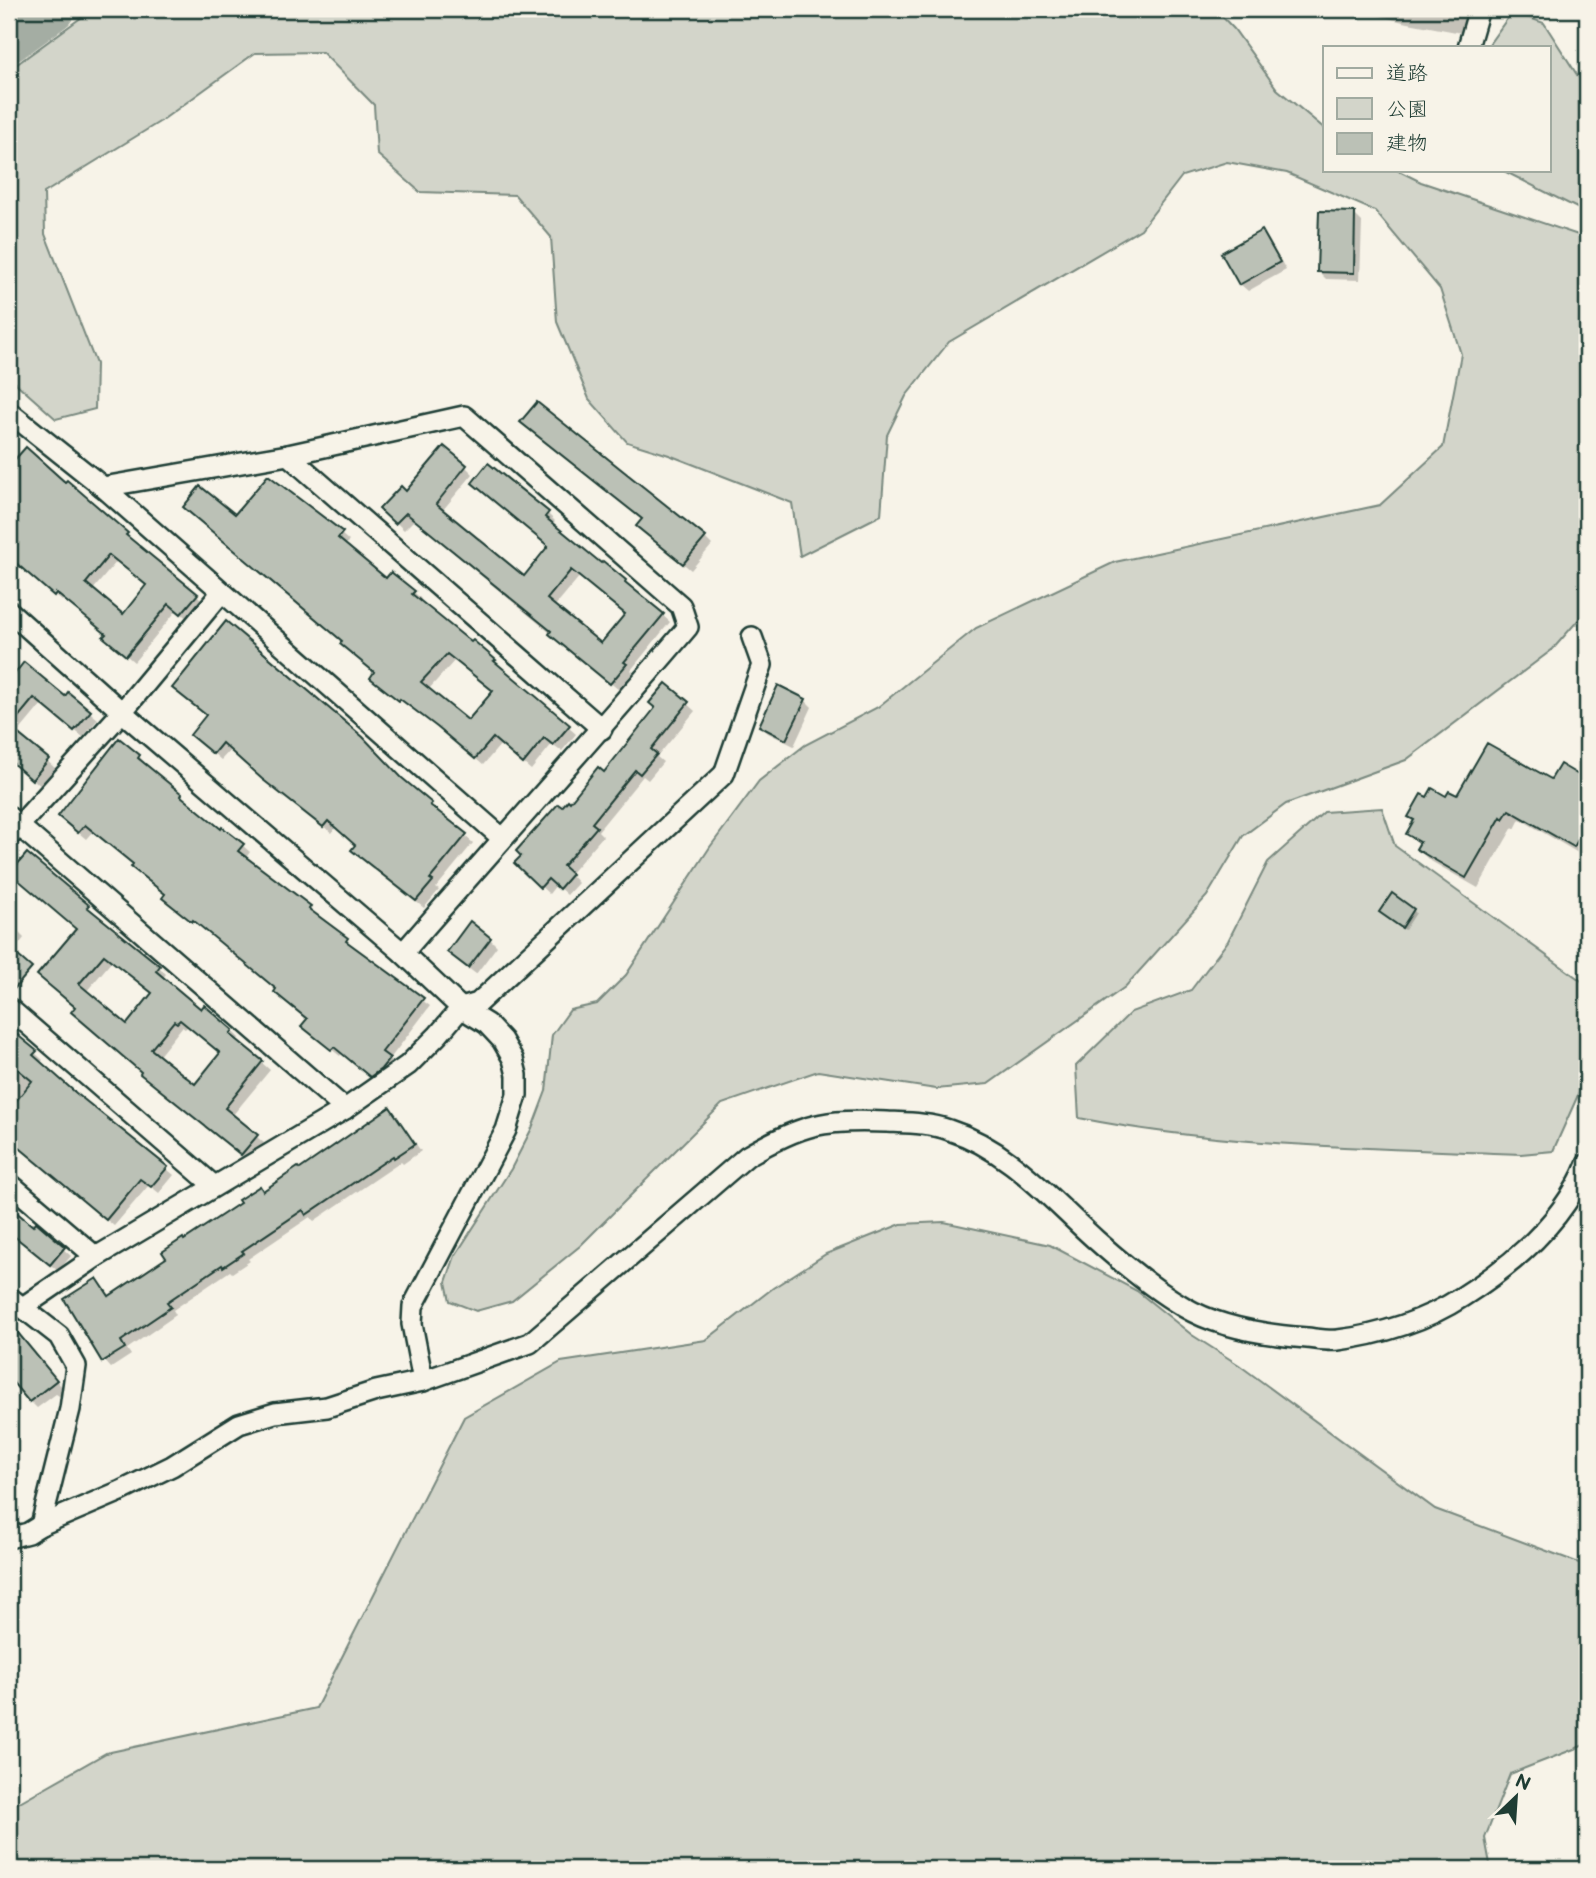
<svg xmlns="http://www.w3.org/2000/svg" width="1596" height="1878" viewBox="0 0 1596 1878" font-family="'Balsamiq Sans','Klee One',sans-serif">
<style>
.green{fill:#d3d5ca;stroke:#79897f;stroke-width:2}
.shadow{fill:#0003;fill-rule:evenodd}
.lines{fill:none;stroke-linecap:round;stroke-linejoin:round}
.river{stroke:#a4ada3;stroke-width:44}
.building{fill:#bbc1b6;stroke:#1f3d34;stroke-width:2;fill-rule:evenodd}
.minor-casing{stroke:#1f3d34;stroke-width:24}
.minor{stroke:#f7f3e8;stroke-width:19}
</style>
<rect width="100%" height="100%" fill="#f7f3e8"/>
<filter id="ink" filterUnits="userSpaceOnUse"><feTurbulence type="fractalNoise" baseFrequency=".0143" numOctaves="2"/><feDisplacementMap in="SourceGraphic" scale="14" xChannelSelector="R" yChannelSelector="G"/><feConvolveMatrix kernelMatrix="1 2 1 2 8 2 1 2 1" color-interpolation-filters="sRGB"/></filter>
<g filter="url(#ink)">
<g class="green">
<path d="M 93,9 L 1215,9 L 1234,29 L 1277,89 L 1325,129 L 1325,170 L 1397,170 L 1421,182 L 1587,238 L 1587,610 L 1553,649 L 1406,760 L 1286,804 L 1243,836 L 1207,896 L 1125,987 L 988,1084 L 936,1089 L 818,1071 L 722,1104 L 580,1246 L 512,1301 L 476,1311 L 450,1301 L 446,1282 L 455,1256 L 511,1169 L 532,1128 L 546,1091 L 552,1035 L 570,1010 L 597,1004 L 626,975 L 710,847 L 759,781 L 805,745 L 878,707 L 976,628 L 1115,562 L 1380,505 L 1443,447 L 1461,354 L 1440,289 L 1375,211 L 1287,173 L 1227,162 L 1182,176 L 1141,229 L 949,342 L 906,396 L 887,435 L 881,515 L 800,556 L 792,503 L 669,455 L 627,442 L 589,399 L 557,322 L 551,237 L 515,195 L 420,192 L 377,154 L 374,105 L 322,52 L 255,53 L 161,121 L 44,193 L 45,234 L 96,364 L 95,409 L 56,419 L 9,377 L 9,70 Z"/>
<path d="M 1512,12 L 1544,23 L 1581,81 L 1587,86 L 1587,213 L 1502,170 L 1549,170 L 1549,47 L 1487,47 Z"/>
<path d="M 1382,808 L 1395,846 L 1587,985 L 1587,1075 L 1553,1151 L 1521,1154 C 1373,1148 1224,1147 1079,1118 L 1076,1066 L 1131,1012 L 1191,990 L 1228,941 L 1268,862 L 1324,812 Z"/>
<path d="M 944,1222 L 1050,1245 L 1137,1291 L 1192,1335 L 1239,1365 L 1435,1509 L 1587,1566 L 1587,1744 L 1510,1774 L 1485,1838 L 1491,1869 L 9,1869 L 9,1808 L 106,1753 L 316,1708 L 464,1417 L 561,1362 L 706,1340 L 773,1288 L 826,1254 L 901,1224 Z"/>
</g>
<g class="shadow">
<path d="M 1354,9 L 1473,9 L 1467,34 L 1403,22 Z"/>
<path d="M 1354,214 L 1362,222 L 1360,280 L 1326,279 L 1319,272 Z"/>
<path d="M 1261,232 L 1269,240 L 1286,270 L 1248,291 L 1240,284 Z"/>
<path d="M 530,430 L 705,538 L 712,545 L 691,570 L 646,533 L 643,520 Z"/>
<path d="M 9,450 L 127,534 L 133,542 L 197,595 L 204,602 L 189,620 L 177,610 L 134,662 L 113,644 L 108,635 L 64,599 L 62,601 L 9,558 ZM 117,561 L 148,586 L 123,616 L 92,591 Z"/>
<path d="M 466,467 L 473,474 L 442,511 L 525,578 L 550,547 L 481,490 L 547,513 L 555,521 L 551,525 L 625,582 L 670,622 L 631,670 L 633,672 L 619,690 L 414,520 L 404,530 L 382,509 L 407,494 ZM 580,576 L 627,614 L 602,645 L 554,607 Z"/>
<path d="M 235,517 L 341,534 L 349,541 L 344,546 L 386,581 L 392,574 L 414,592 L 421,599 L 419,602 L 471,645 L 473,643 L 495,661 L 501,669 L 576,734 L 562,751 L 552,744 L 531,770 L 501,744 L 483,765 L 447,734 L 379,685 L 376,673 L 344,641 ZM 455,660 L 494,692 L 469,723 L 428,690 Z"/>
<path d="M 9,666 L 17,673 L 65,698 L 68,694 L 98,719 L 83,737 L 42,704 L 17,734 L 55,768 L 41,786 L 9,759 Z"/>
<path d="M 666,685 L 695,711 L 657,757 L 663,762 L 648,780 L 643,776 L 598,831 L 603,836 L 570,874 L 578,883 L 567,895 L 556,885 L 549,894 L 516,863 L 562,810 L 604,774 L 657,709 Z"/>
<path d="M 805,700 L 812,707 L 794,746 L 768,733 L 761,726 Z"/>
<path d="M 192,735 L 402,780 L 473,843 L 436,888 L 439,890 L 424,908 L 360,857 L 357,845 L 336,827 L 332,833 L 271,786 L 231,749 L 221,760 Z"/>
<path d="M 139,756 L 146,764 L 145,765 L 181,796 L 187,804 L 242,845 L 250,852 L 245,859 L 310,908 L 316,916 L 347,940 L 353,948 L 430,1006 L 389,1060 L 396,1067 L 378,1083 L 342,1053 L 340,1056 L 311,1033 L 309,1019 L 249,965 L 172,905 L 167,895 L 135,865 L 93,831 L 86,839 L 67,823 Z"/>
<path d="M 1587,765 L 1587,854 L 1585,857 L 1520,819 L 1515,829 L 1513,827 L 1478,888 L 1429,860 L 1418,849 L 1420,845 L 1408,833 L 1415,822 L 1410,817 L 1427,800 L 1457,798 L 1551,782 L 1582,779 Z"/>
<path d="M 27,855 L 159,967 L 166,974 L 162,979 L 201,1011 L 232,1031 L 239,1038 L 237,1041 L 270,1070 L 232,1116 L 264,1143 L 249,1161 L 149,1081 L 77,1007 L 77,929 ZM 112,961 L 153,994 L 127,1026 L 86,992 ZM 188,1026 L 222,1054 L 195,1086 L 158,1057 L 182,1027 L 185,1029 Z"/>
<path d="M 1413,910 L 1416,913 L 1405,930 L 1384,915 Z"/>
<path d="M 9,923 L 24,938 L 10,956 L 9,955 Z"/>
<path d="M 490,939 L 497,946 L 476,974 L 456,959 Z"/>
<path d="M 9,1030 L 43,1060 L 40,1063 L 174,1175 L 159,1193 L 149,1185 L 114,1226 L 9,1138 Z"/>
<path d="M 390,1109 L 421,1151 L 403,1164 L 401,1162 L 314,1221 L 310,1217 L 248,1259 L 250,1261 L 232,1273 L 230,1271 L 173,1310 L 176,1315 L 127,1349 L 131,1355 L 111,1368 L 104,1360 L 97,1280 L 110,1297 L 168,1259 L 184,1242 L 300,1172 Z"/>
<path d="M 9,1209 L 33,1228 L 36,1225 L 71,1256 L 58,1271 L 9,1231 Z"/>
<path d="M 14,1331 L 68,1394 L 67,1401 L 56,1394 L 37,1408 L 30,1401 L 22,1369 L 9,1359 L 9,1335 Z"/>
</g>
<g class="lines">
<path class="river" d="M 9,41 L 53,9"/>
</g>
<g class="building">
<path d="M 1319,211 L 1355,212 L 1354,273 L 1317,272 Z"/>
<path d="M 1262,230 L 1280,262 L 1239,285 L 1221,253 Z"/>
<path d="M 537,402 L 706,537 L 683,564 L 636,526 L 642,519 L 520,422 Z"/>
<path d="M 444,446 L 467,465 L 436,504 L 524,576 L 548,546 L 472,483 L 488,463 L 549,512 L 545,517 L 601,563 L 603,561 L 626,580 L 625,582 L 664,614 L 624,662 L 627,664 L 610,684 L 549,634 L 551,631 L 406,513 L 395,524 L 379,509 L 401,486 L 406,491 ZM 571,570 L 625,614 L 601,643 L 547,599 Z"/>
<path d="M 26,447 L 65,482 L 67,480 L 128,533 L 126,535 L 198,594 L 181,614 L 169,604 L 126,656 L 103,637 L 106,634 L 56,593 L 54,596 L 9,557 L 9,466 ZM 109,555 L 146,585 L 123,614 L 86,583 Z"/>
<path d="M 268,475 L 343,532 L 338,538 L 386,578 L 391,572 L 415,591 L 412,594 L 471,642 L 473,640 L 496,660 L 494,661 L 570,725 L 553,745 L 544,738 L 523,764 L 493,738 L 475,759 L 437,727 L 400,699 L 399,701 L 370,678 L 374,672 L 340,644 L 342,641 L 183,507 L 200,486 L 235,514 ZM 447,654 L 493,691 L 468,720 L 421,682 Z"/>
<path d="M 226,621 L 363,737 L 402,778 L 432,803 L 430,805 L 467,834 L 430,879 L 433,881 L 416,901 L 351,850 L 355,845 L 328,821 L 323,827 L 262,779 L 222,743 L 213,754 L 190,735 L 206,715 L 172,688 Z"/>
<path d="M 24,662 L 65,696 L 68,692 L 91,711 L 74,731 L 34,698 L 10,727 L 49,759 L 32,780 L 9,760 L 9,681 Z"/>
<path d="M 666,683 L 689,702 L 651,749 L 657,754 L 640,774 L 635,770 L 592,823 L 597,827 L 563,866 L 572,874 L 559,889 L 548,879 L 540,888 L 514,863 L 521,856 L 516,851 L 558,804 L 562,807 L 568,800 L 570,802 L 598,767 L 604,772 L 655,708 L 649,703 Z"/>
<path d="M 778,685 L 806,699 L 786,740 L 759,726 Z"/>
<path d="M 119,738 L 140,755 L 138,758 L 182,794 L 181,796 L 221,829 L 222,827 L 244,844 L 238,851 L 311,906 L 309,909 L 348,938 L 346,941 L 424,998 L 382,1052 L 390,1058 L 381,1069 L 370,1077 L 334,1047 L 331,1050 L 301,1026 L 307,1019 L 274,992 L 276,989 L 193,920 L 192,922 L 162,898 L 165,894 L 131,867 L 133,864 L 85,825 L 78,833 L 58,816 Z"/>
<path d="M 1487,743 L 1551,779 L 1560,764 L 1587,780 L 1587,824 L 1574,847 L 1509,810 L 1503,819 L 1501,817 L 1466,878 L 1416,849 L 1420,842 L 1406,834 L 1414,820 L 1408,817 L 1421,794 L 1427,797 L 1432,788 L 1446,796 L 1449,791 L 1457,795 Z"/>
<path d="M 27,853 L 89,905 L 87,907 L 160,966 L 156,971 L 201,1009 L 204,1005 L 233,1030 L 230,1034 L 263,1061 L 225,1108 L 258,1135 L 241,1155 L 140,1074 L 141,1072 L 71,1012 L 75,1007 L 37,975 L 76,929 L 10,873 ZM 104,955 L 152,993 L 127,1024 L 79,984 ZM 180,1020 L 220,1053 L 195,1084 L 151,1049 L 174,1021 L 177,1023 Z"/>
<path d="M 1392,893 L 1414,909 L 1402,928 L 1379,912 Z"/>
<path d="M 470,921 L 491,938 L 468,968 L 447,952 Z"/>
<path d="M 9,948 L 32,968 L 9,995 Z"/>
<path d="M 9,1028 L 37,1051 L 33,1055 L 76,1093 L 168,1167 L 151,1187 L 140,1179 L 106,1220 L 9,1139 L 9,1110 L 32,1081 L 9,1062 Z"/>
<path d="M 390,1107 L 415,1144 L 394,1158 L 393,1156 L 306,1215 L 303,1210 L 242,1251 L 244,1253 L 223,1267 L 222,1265 L 167,1302 L 171,1307 L 121,1341 L 125,1348 L 102,1362 L 64,1299 L 97,1278 L 109,1296 L 166,1258 L 162,1252 L 183,1238 L 184,1240 L 240,1203 L 238,1200 L 260,1186 L 263,1191 L 298,1167 L 300,1169 Z"/>
<path d="M 9,1206 L 33,1226 L 36,1222 L 65,1247 L 50,1265 L 9,1232 Z"/>
<path d="M 9,1322 L 57,1380 L 29,1402 L 9,1378 Z"/>
</g>
<g class="lines">
<g class="minor-casing">
<g id="minor">
<path d="M 1468,47 L 1479,9"/>
<path d="M 9,412 L 103,487 L 502,838"/>
<path d="M 288,455 L 602,729"/>
<path d="M 103,487 L 288,455 L 464,416 L 681,606 L 688,627 C 595,737 497,844 403,953"/>
<path d="M 9,611 L 122,712 L 403,953 L 461,1008 L 487,1024 L 502,1040 L 513,1059 L 517,1075 L 517,1095 L 506,1130 L 413,1306 L 412,1324 L 423,1381"/>
<path d="M 9,817 L 345,1109"/>
<path d="M 9,837 L 122,712 L 221,593"/>
<path d="M 9,1008 L 213,1185"/>
<path d="M 9,1183 L 96,1257"/>
<path d="M 9,1297 L 59,1336 L 76,1366 L 70,1409 L 41,1525"/>
<path d="M 23,1307 L 96,1257 L 345,1109 L 408,1065 L 438,1035 L 461,1008 L 478,1003 L 724,774 L 762,665 L 752,637"/>
<path d="M 9,1538 L 28,1533 L 41,1525 L 121,1491 L 172,1466 L 239,1424 L 275,1413 L 327,1407 L 376,1391 L 423,1381 L 530,1343 L 747,1156 C 802,1124 823,1119 887,1122 C 908,1123 929,1123 949,1130 C 1009,1149 1051,1200 1096,1240 C 1123,1264 1153,1289 1184,1307 C 1219,1328 1267,1335 1307,1338 C 1317,1339 1328,1341 1338,1340 C 1380,1335 1427,1320 1462,1297 C 1513,1265 1564,1221 1587,1164"/>
</g>
</g>
<use href="#minor" class="minor"/>
</g>
</g>
<rect width="1596" height="1878" fill="none" stroke="#f7f3e8" stroke-width="35"/>
<rect x="18" y="18" width="1561" height="1843" fill="none" stroke="#1f3d34" stroke-width="2.5" filter="url(#ink)"/>
<rect x="1323" y="46" width="228" height="126" fill="#f7f3e8" stroke="#a1aaa0" stroke-width="2"/>
<rect x="1337" y="68" width="35" height="10" fill="#f7f3e8" stroke="#a1aaa0" stroke-width="2"/>
<text x="1386" y="80" font-size="21" fill="#1f3d34">道路</text>
<rect x="1337" y="98" width="35" height="21" fill="#d3d5ca" stroke="#a1aaa0" stroke-width="2"/>
<text x="1386" y="116" font-size="21" fill="#1f3d34">公園</text>
<rect x="1337" y="133" width="35" height="21" fill="#bbc1b6" stroke="#a1aaa0" stroke-width="2"/>
<text x="1386" y="150" font-size="21" fill="#1f3d34">建物</text>
<g transform="translate(1516 1797) rotate(25)" stroke="#f7f3e8" stroke-width="5" paint-order="stroke">
<path d="M0-5L12 26L0 18L-12 26Z" fill="#1f3d34"/>
<text y="-10" font-size="19" font-weight="bold" text-anchor="middle" fill="#1f3d34">N</text>
</g>
</svg>
